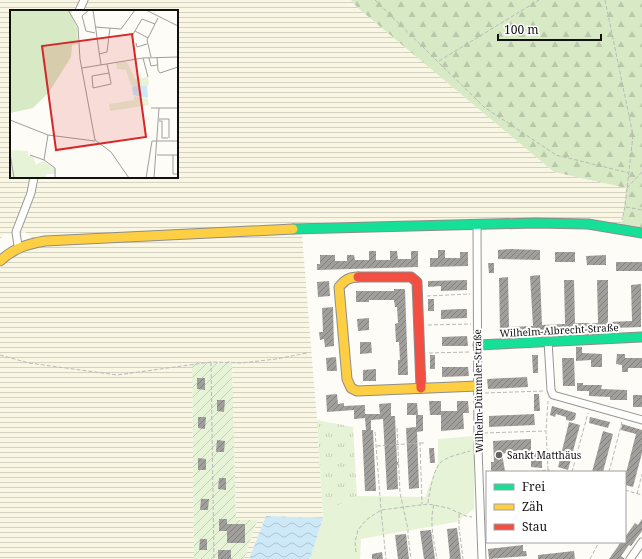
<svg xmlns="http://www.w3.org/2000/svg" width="642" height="559" viewBox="0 0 642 559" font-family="'Noto Serif',serif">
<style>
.farmland{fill:url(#farmland-rules);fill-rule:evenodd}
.grass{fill:url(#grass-tufts)}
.forest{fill:url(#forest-firs)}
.park{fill:#e7f3d7}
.garden{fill:url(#garden-furrows)}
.water{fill:url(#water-waves)}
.building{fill:url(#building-hatch)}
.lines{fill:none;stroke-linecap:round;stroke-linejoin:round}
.street-casing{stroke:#979795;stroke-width:9}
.fast-casing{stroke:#8e8d8b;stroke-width:11}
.slow-casing{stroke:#8e8d8b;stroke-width:11}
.jam-casing{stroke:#8e8d8b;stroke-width:11}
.path{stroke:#b9b9b8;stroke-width:1;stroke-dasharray:4 2;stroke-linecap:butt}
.street{stroke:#fffffe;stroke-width:7}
.fast{stroke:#16e098;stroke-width:9}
.slow{stroke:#ffcf43;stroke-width:9}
.jam{stroke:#f24e42;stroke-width:9}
.poi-dot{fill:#646362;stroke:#fff;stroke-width:1.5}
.labels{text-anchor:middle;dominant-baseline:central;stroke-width:4;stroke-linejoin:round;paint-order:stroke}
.street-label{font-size:10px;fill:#111;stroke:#fff}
.poi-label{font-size:10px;fill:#111;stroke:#fff;text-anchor:start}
.inset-road{fill:none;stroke:#9f9e9b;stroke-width:1}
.view{fill:#d62828;fill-opacity:0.15;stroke:#d62828;stroke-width:2}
.inset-edge{fill:none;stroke:#111;stroke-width:2}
</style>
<defs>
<pattern id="farmland-rules" width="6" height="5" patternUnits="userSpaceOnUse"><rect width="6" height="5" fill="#f9f7e4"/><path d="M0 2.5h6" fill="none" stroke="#d4d3c3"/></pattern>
<pattern id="grass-tufts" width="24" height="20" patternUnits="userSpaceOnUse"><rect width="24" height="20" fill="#e7f3d7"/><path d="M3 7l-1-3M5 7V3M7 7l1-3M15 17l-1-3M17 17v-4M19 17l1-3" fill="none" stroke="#c5cfb8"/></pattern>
<pattern id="forest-firs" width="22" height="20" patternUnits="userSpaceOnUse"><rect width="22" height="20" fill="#d8eac5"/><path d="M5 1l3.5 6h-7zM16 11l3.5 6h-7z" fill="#b8c8a8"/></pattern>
<pattern id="garden-furrows" width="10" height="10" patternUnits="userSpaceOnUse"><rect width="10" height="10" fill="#e7f3d7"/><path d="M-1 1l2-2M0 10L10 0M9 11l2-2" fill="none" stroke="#c5cfb8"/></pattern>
<pattern id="water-waves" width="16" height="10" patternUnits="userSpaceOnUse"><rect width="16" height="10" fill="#cde8f7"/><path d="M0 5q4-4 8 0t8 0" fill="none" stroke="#afc6d3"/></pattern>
<pattern id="building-hatch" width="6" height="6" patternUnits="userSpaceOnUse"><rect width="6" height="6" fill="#a19f9c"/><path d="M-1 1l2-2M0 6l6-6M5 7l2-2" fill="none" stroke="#82807e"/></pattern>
</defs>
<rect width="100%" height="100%" fill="#fdfcf7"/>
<path class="farmland" d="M 0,0 L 351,0 L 358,8 L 554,172 L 627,188 L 622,226 L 526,218 L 301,223 L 317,420 L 323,518 L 266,516 L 249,559 L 244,559 L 257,521 L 236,520 L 232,361 L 192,364 L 194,559 L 0,559 L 0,268 L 33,239 L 25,232 L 3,235 L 0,240 ZM 11,11 L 177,11 L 177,177 L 11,177 Z"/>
<path class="grass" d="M 317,420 L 353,427 L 357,496 L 331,509 L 323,518 Z"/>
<path class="forest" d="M 351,0 L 642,0 L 642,229 L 622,226 L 626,188 L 554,172 L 358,8 Z"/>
<path class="park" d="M 474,436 L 474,509 L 456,522 L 361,539 L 360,559 L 310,559 L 323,518 L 331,509 L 357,496 L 425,497 L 438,463 L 438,439 Z"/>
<path class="garden" d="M 232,361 L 236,520 L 257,520 L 244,559 L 194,559 L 192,364 Z"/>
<path class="water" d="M 266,516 L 323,518 L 310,559 L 249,559 Z"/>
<g class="building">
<path d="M 510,249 L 540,250 L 540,260 L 498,259 L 498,250 Z"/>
<path d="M 438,250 L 445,250 L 445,258 L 460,258 L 460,252 L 468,252 L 468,266 L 430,267 L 430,258 L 438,258 Z"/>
<path d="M 369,251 L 376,251 L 376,260 L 390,260 L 390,251 L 397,251 L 398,259 L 411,259 L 411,251 L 418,251 L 418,267 L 317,270 L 317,264 L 320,264 L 320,255 L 335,255 L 335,261 L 347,261 L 347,255 L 354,255 L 355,260 L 369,260 Z"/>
<rect x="555" y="252" width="20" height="10"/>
<path d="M 606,255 L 606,265 L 587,265 L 586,256 Z"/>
<rect x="616" y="262" width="26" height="9"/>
<path d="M 488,263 L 494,263 L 494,273 L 489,273 Z"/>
<path d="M 540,275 L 542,325 L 565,324 L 564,280 L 574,280 L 575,323 L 598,323 L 597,280 L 608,280 L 608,322 L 632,321 L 631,285 L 641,284 L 641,327 L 500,332 L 499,278 L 508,277 L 509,327 L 533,326 L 530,276 Z"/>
<path d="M 467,280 L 467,290 L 441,291 L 441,286 L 428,287 L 428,281 Z"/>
<path d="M 329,281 L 330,296 L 318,297 L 317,282 Z"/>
<path d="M 394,289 L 405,289 L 408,375 L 398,375 L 398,360 L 400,360 L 399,342 L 396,342 L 395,324 L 398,323 L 397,307 L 395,307 L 394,300 L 369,300 L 369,302 L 356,302 L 356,291 L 394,291 Z"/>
<rect x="428" y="299" width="6" height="12"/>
<path d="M 333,307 L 334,346 L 325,347 L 324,339 L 320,340 L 319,332 L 323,332 L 322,308 Z"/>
<path d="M 460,309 L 467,309 L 467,318 L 441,319 L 441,310 Z"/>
<path d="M 369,318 L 369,330 L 358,331 L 357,319 Z"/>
<path d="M 467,336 L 468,346 L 442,346 L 442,337 Z"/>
<path d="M 360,342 L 371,342 L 372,353 L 360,354 Z"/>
<path d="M 576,347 L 582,347 L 582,353 L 602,354 L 602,367 L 591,367 L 591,360 L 576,361 Z"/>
<path d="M 617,354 L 625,354 L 625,358 L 642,358 L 642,368 L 628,368 L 628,372 L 622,372 L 622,365 L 616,364 Z"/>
<rect x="430" y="355" width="5" height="14"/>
<path d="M 532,355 L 538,355 L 538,373 L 533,373 Z"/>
<path d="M 336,357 L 337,371 L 327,371 L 326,358 Z"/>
<path d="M 562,358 L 574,358 L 575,386 L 563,386 Z"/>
<path d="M 442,367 L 468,367 L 469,376 L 442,377 Z"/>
<path d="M 376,369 L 376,381 L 363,381 L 363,370 Z"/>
<path d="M 527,377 L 528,387 L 488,389 L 487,379 Z"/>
<path d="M 197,378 L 205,378 L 205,390 L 197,389 Z"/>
<path d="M 577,383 L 583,383 L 583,385 L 602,385 L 601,389 L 627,390 L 627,400 L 610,400 L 610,397 L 589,396 L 589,391 L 577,391 Z"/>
<path d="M 337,394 L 338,404 L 344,403 L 344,406 L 365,405 L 365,416 L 365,414 L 380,414 L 379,404 L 391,403 L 391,416 L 395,416 L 397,462 L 399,462 L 397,466 L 398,489 L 387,490 L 383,419 L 371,420 L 371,430 L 373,430 L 376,491 L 365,491 L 362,430 L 366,430 L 365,418 L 354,419 L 354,410 L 327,412 L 326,395 Z"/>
<path d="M 534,394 L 539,394 L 540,411 L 534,411 Z"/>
<rect x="633" y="395" width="9" height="12"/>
<path d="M 217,400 L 225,400 L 224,412 L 217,411 Z"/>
<path d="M 429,401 L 441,401 L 441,415 L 430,415 Z"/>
<path d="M 457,401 L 468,401 L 469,413 L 463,413 L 464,429 L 441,431 L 441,411 L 457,411 Z"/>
<path d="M 407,403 L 417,403 L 418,415 L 407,415 Z"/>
<path d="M 552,406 L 576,413 L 575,419 L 572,421 L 566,420 L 566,417 L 556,414 L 555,417 L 550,415 Z"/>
<path d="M 534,414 L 535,425 L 489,427 L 489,416 Z"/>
<path d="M 416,415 L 423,415 L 423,431 L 417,432 L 419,488 L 409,489 L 406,428 L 416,427 Z"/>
<path d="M 198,417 L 206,417 L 205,429 L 198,428 Z"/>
<path d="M 590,417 L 610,422 L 608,428 L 589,423 Z"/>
<path d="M 569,422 L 580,425 L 568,470 L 558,467 Z"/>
<path d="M 622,424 L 642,430 L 642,453 L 633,487 L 625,485 L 625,477 L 636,434 L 621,430 Z"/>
<path d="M 603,431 L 613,434 L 603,472 L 592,472 Z"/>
<path d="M 531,439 L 531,451 L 519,450 L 502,454 L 505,471 L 491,472 L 491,462 L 494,462 L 493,441 Z"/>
<path d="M 217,440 L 225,441 L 224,452 L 216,452 Z"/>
<path d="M 429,448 L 434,448 L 435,463 L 430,463 Z"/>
<path d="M 531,452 L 542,452 L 542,468 L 531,467 Z"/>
<path d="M 198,458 L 206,459 L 206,470 L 198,470 Z"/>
<path d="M 219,478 L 226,478 L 226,490 L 218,489 Z"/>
<path d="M 201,499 L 209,499 L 208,510 L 200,510 Z"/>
<path d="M 219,519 L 227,519 L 227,524 L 245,524 L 245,543 L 227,543 L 227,531 L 219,531 Z"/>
<path d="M 642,519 L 642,531 L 631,546 L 629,545 L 621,556 L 625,559 L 609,559 L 621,542 L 625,542 L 625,537 L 635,523 L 638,525 Z"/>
<path d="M 457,528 L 461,559 L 450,559 L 447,529 Z"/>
<path d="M 431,530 L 435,559 L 424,559 L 420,531 Z"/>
<path d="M 406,534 L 409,559 L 398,559 L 395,535 Z"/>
<path d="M 200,539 L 207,539 L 207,550 L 199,550 Z"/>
<path d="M 523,545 L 523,551 L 526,551 L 527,556 L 489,559 L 488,549 Z"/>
<rect x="218" y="550" width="13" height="9"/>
<path d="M 574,551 L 575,559 L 538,559 L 538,555 Z"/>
<path d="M 382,552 L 383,559 L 372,559 L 372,554 Z"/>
</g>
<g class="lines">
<g class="street-casing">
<g id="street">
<path d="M 79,11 L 84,0"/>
<path d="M 477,224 L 478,448 L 482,559"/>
<path d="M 18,246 L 16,232 L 31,193 L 34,177"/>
<path d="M 548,341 L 551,390 L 553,395 L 642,420"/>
<path d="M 630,559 L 642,542"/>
</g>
</g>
<g class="fast-casing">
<g id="fast">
<path d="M 293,229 L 535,223 L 588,224 L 642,233"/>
<path d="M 478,345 L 642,337"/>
</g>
</g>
<g class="slow-casing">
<g id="slow">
<path d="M 0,261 C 14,248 27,244 45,241 L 293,229"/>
<path d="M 358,277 C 349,277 345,280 339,287 L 347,379 L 351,388 L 357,391 L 478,386"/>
</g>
</g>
<g class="jam-casing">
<path id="jam" d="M 358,277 L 411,277 L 417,282 L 421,388"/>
</g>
<g class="path">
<path d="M 375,0 L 484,107 L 556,155 L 629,173"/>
<path d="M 605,0 L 633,135 L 625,207 L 622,220"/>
<path d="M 439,61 L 539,0"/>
<path d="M 627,188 L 642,172"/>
<path d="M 626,207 L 642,210"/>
<path d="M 427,296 L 470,294"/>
<path d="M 428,325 L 471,324"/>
<path d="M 429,353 L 470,352"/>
<path d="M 0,355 L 29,363 L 117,375 L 211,362 L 242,363 L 276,359 L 307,353"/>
<path d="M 211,362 L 214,559"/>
<path d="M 485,393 L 544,391"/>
<path d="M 397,428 L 400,493 L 408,529 L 408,536 L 411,559"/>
<path d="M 375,432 L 381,510 L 386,559"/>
<path d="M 484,433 L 545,431"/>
<path d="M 420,443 L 424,443"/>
<path d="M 377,446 L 420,443 L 422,504"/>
<path d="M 530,472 L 548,470 L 546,431 L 548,401"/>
<path d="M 548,472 L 548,470 L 556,472"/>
<path d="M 572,472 L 588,413"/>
<path d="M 609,472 L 622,422"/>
<path d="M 625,490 L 642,495"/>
<path d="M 637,494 L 642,474"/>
<path d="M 428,503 C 429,493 434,469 440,463 C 447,456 461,454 470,451"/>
<path d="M 434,505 C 429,521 434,542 437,559"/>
<path d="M 459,514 L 459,527 L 463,559"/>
<path d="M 356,552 L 355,542 L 358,530 L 366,520 L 381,510 L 428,504 L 448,508 L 466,516 L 472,517"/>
<path d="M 590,559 L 599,542"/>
</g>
<use href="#street" class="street"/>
<use href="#fast" class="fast"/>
<use href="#slow" class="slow"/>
<use href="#jam" class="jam"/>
</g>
<circle class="poi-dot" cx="499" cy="455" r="4"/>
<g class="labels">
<g class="street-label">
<text transform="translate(559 330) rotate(-3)">Wilhelm-Albrecht-Straße</text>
<text transform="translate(478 391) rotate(-91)">Wilhelm-Dümmler-Straße</text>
</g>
<g class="poi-label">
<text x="507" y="455">Sankt Matthäus</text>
</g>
</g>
<g transform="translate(10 10)">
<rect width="168" height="168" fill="#fdfcf7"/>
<path d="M 0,140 L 18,141 L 18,145 L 23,146 L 26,155 L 32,151 L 46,159 L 46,164 L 36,164 L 36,168 L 0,168 Z" fill="#e7f3d7"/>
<path d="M 0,0 L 63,0 L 61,3 L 67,18 L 68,34 L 62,35 L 61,47 L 39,82 L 23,98 L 0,103 Z" fill="#d8eac5"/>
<path d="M 117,52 L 125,69 L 138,67 L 139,75 L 133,78 L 121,75 L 116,60 L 107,59 L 106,53 Z" fill="#e7f3d7"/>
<path d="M 124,86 L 138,89 L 139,95 L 100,101 L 99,94 L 124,90 Z" fill="#e7f3d7"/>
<path d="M 122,76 L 137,76 L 138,88 L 123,85 Z" fill="#cde8f7"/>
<path class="inset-road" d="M 58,0 L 68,17 L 70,49 L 85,130 L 101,142 L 119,168M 79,0 L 72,6 L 76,21 L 85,23M 83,0 L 91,55M 136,0 L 168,16M 85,17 L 111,19 L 125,0M 125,21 L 138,28M 122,26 L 132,9 L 145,14M 126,33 L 127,37 L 137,34M 89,44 L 97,42 L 100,18M 141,47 L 137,30 L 148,8M 147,47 L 148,60 L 150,63 L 168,57M 133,48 L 138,67M 139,48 L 141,56 L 147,55M 97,54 L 99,63 L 101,73 L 101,74 L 83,78 L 82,66 L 99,63M 72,58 L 133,48 L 168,47M 141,98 L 168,98M 149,109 L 159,109 L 159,128M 0,110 L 38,125 L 85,131M 149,111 L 152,111 L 152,128 L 158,128M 38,125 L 34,150 L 45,158 L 45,168M 0,143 L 4,168M 20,145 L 34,150M 147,145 L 168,145M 163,145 L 163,164 L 168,164M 136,168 L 142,131 L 168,131M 144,168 L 149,98"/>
<path class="view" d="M 122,24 L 136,127 L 46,140 L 32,36 Z"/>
<rect width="168" height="168" class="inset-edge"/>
</g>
<rect x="486" y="471" width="140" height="72" fill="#ffffff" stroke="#a0a0a0"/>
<rect x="494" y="484" width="20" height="6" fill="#16e098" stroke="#a0a0a0"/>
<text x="522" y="491" font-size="12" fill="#111111">Frei</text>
<rect x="494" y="504" width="20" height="6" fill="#ffcf43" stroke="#a0a0a0"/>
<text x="522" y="511" font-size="12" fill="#111111">Zäh</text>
<rect x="494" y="524" width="20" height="6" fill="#f24e42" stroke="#a0a0a0"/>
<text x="522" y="531" font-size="12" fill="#111111">Stau</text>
<path d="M498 34v6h103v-6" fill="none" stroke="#111111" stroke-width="2"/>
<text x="504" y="34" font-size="12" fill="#111111" stroke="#ffffff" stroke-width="3" paint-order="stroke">100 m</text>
</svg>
